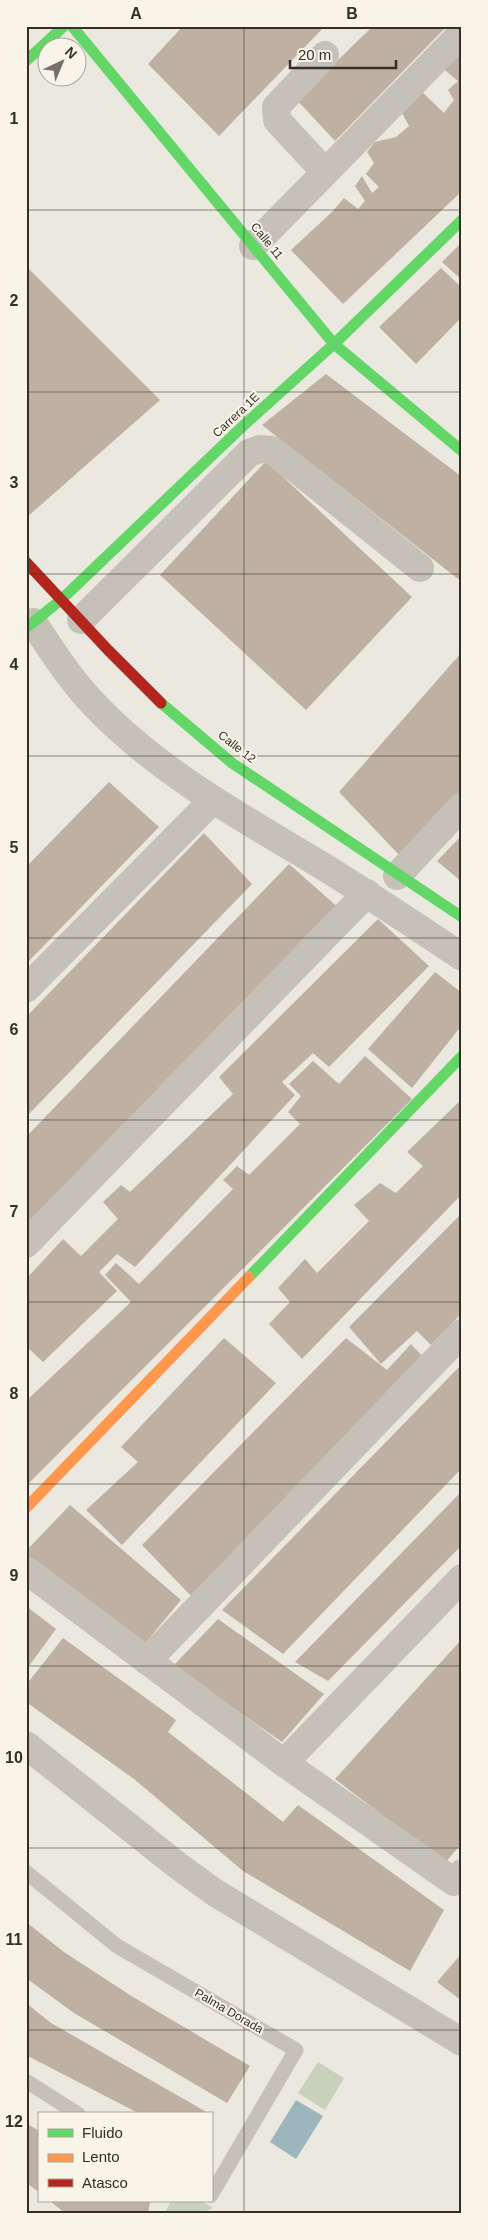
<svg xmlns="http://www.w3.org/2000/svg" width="488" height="2240" viewBox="0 0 488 2240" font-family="Arial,sans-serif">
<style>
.green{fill:#c8d1bb}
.water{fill:#9db5bc}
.building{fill:#beb0a2}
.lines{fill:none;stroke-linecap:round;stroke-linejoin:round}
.lane{stroke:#c5c1b9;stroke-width:15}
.street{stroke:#c5c1b9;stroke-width:28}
.fast{stroke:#63d668;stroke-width:11}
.slow{stroke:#ff974d;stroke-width:11}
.jam{stroke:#b3261e;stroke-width:11}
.grid{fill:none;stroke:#352f28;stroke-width:1;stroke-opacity:0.55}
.labels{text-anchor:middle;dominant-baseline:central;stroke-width:4;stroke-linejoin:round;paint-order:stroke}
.street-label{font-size:12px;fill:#352f28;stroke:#f8f4e7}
.neatline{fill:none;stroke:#352f28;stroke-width:2}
.grid-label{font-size:16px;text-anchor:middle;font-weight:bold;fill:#352f28}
</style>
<rect width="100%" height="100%" fill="#ebe8e0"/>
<g class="green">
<path d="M 318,2062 L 344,2078 L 325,2110 L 298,2093 Z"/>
<path d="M 171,2201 L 202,2201 L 213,2208 L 199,2214 L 164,2214 Z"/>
</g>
<path class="water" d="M 296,2100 L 323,2116 L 296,2159 L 270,2142 Z"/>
<g class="building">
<path d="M 183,26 L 325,26 L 219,136 L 148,64 Z"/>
<path d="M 373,26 L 447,26 L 335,141 L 297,100 Z"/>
<path d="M 462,49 L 462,191 L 343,304 L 291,250 L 333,211 L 344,198 L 358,209 L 365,201 L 355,186 L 362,176 L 372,193 L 379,187 L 366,174 L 374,163 L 367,152 L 375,142 L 396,137 L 409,126 L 401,111 L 421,91 L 444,113 L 454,100 L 448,90 L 458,81 L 441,67 Z"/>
<path d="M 462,242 L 462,280 L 442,262 Z"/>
<path d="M 26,266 L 160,400 L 26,518 Z"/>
<path d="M 441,268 L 462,288 L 462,317 L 416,364 L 379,327 Z"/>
<path d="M 326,374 L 462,477 L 462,582 L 262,425 Z"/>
<path d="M 266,461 L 412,597 L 306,710 L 160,575 Z"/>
<path d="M 462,652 L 462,792 L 403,859 L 339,792 Z"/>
<path d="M 109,782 L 159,827 L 26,964 L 26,867 Z"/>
<path d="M 204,833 L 252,884 L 26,1117 L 26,1017 Z"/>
<path d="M 462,835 L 462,882 L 437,861 Z"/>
<path d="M 289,864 L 341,910 L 26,1231 L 26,1137 Z"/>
<path d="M 378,919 L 429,966 L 329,1067 L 313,1053 L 282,1082 L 295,1095 L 135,1267 L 117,1254 L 99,1272 L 117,1291 L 43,1362 L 26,1346 L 26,1279 L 63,1239 L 81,1256 L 118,1219 L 103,1202 L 121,1185 L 130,1192 L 233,1094 L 219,1077 Z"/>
<path d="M 435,972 L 462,993 L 462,1025 L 412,1088 L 368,1049 Z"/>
<path d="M 365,1056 L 412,1099 L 26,1486 L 26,1401 L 131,1302 L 105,1275 L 116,1263 L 139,1284 L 233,1189 L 223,1180 L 237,1166 L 249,1175 L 300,1124 L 288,1112 L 301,1096 L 289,1084 L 313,1061 L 339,1084 Z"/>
<path d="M 462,1099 L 462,1194 L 302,1359 L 269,1324 L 290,1302 L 278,1288 L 305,1259 L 317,1273 L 369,1221 L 354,1205 L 380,1183 L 396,1193 L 423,1166 L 407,1152 Z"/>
<path d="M 462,1213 L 462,1313 L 431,1345 L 417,1331 L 381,1364 L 349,1327 Z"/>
<path d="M 224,1338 L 276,1383 L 122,1545 L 86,1510 L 138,1462 L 121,1447 Z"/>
<path d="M 346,1338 L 387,1370 L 411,1344 L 424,1358 L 192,1597 L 142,1545 Z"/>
<path d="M 462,1364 L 462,1468 L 283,1654 L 222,1610 Z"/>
<path d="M 462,1491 L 462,1545 L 328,1681 L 295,1662 Z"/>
<path d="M 70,1505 L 181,1600 L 142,1647 L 26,1555 L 26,1551 Z"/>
<path d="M 26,1606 L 56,1629 L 26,1670 Z"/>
<path d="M 218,1619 L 324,1694 L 282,1742 L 173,1666 Z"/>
<path d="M 63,1638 L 176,1720 L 168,1732 L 283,1822 L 298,1805 L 444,1910 L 410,1971 L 243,1871 L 134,1779 L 26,1702 L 26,1685 Z"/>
<path d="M 462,1639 L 462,1843 L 445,1863 L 335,1779 Z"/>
<path d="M 26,1922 L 64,1952 L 133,1997 L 250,2066 L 227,2103 L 74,2013 L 26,1978 Z"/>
<path d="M 462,1953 L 462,2001 L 437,1982 Z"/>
<path d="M 26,2003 L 51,2023 L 210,2114 L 140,2114 L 26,2055 Z"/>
<path d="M 26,2123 L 39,2131 L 39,2192 L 26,2183 Z"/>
<path d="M 50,2201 L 149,2201 L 150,2202 L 148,2214 L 66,2214 Z"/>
</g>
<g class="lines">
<g class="lane">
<path d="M 26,1872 L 117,1946 L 296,2050 L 211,2195"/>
<path d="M 26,2081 L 78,2114"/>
</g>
<g class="street">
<path d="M 325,55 L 276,107 L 277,120 L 325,172"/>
<path d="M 253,246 L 462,33"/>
<path d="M 81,620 L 249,453 L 260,449 L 272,450 L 420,568"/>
<path d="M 33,622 C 50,648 68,676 89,699 C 152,768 236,814 316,862 C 365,892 413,924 462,957"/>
<path d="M 397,876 L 462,806"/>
<path d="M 26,989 L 213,800"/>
<path d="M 26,1244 L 367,893"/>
<path d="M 26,1570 L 284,1763 L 454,1882 L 462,1873"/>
<path d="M 147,1661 L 462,1333"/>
<path d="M 26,1745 L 177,1865 L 214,1892 L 462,2042"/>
<path d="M 284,1763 L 462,1578"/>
</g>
<g class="fast">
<path d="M 72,26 L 334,344 L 462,451"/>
<path d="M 26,61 L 64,26"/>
<path d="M 26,628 L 62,599 L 244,425 L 334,344 L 462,220"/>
<path d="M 161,703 L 232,763 L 462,917"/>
<path d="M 249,1277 L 462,1056"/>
</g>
<path class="slow" d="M 26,1508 L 249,1277"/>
<path class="jam" d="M 26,562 L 108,650 L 161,703"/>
</g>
<path class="grid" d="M 244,26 L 244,2214M 26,210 L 462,210M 26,392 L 462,392M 26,574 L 462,574M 26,756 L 462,756M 26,938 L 462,938M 26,1120 L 462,1120M 26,1302 L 462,1302M 26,1484 L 462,1484M 26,1666 L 462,1666M 26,1848 L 462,1848M 26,2030 L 462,2030"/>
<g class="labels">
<g class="street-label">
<text transform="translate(267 241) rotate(51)">Calle 11</text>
<text transform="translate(236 415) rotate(-43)">Carrera 1E</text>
<text transform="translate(237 747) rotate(38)">Calle 12</text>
<text transform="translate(229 2011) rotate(30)">Palma Dorada</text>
</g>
</g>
<rect width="488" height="2240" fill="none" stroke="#f8f4e7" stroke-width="55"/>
<rect x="38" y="2112" width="175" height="90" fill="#f8f4e7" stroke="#aaa59b"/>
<rect x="48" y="2129" width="25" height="8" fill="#63d668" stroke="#aaa59b"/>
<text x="82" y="2138" font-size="15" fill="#352f28">Fluido</text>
<rect x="48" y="2154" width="25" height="8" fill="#ff974d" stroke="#aaa59b"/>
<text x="82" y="2162" font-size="15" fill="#352f28">Lento</text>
<rect x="48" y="2179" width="25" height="8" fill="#b3261e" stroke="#aaa59b"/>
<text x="82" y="2188" font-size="15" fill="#352f28">Atasco</text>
<g transform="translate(62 62) rotate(44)"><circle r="24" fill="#f8f4e7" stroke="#aaa59b"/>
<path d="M0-4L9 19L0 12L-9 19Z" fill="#757068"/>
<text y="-8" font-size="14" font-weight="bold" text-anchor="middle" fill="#352f28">N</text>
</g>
<path d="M290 60v8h106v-8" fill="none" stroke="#352f28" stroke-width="2.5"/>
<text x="298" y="60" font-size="15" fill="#352f28" stroke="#f8f4e7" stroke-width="4" paint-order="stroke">20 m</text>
<rect x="28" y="28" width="432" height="2184" class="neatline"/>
<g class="grid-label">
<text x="136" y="19">A</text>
<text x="352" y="19">B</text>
<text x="14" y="124">1</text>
<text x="14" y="306">2</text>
<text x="14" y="488">3</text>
<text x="14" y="670">4</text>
<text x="14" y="853">5</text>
<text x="14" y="1035">6</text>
<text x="14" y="1217">7</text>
<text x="14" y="1399">8</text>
<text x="14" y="1581">9</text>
<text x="14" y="1763">10</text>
<text x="14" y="1945">11</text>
<text x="14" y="2127">12</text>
</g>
</svg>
